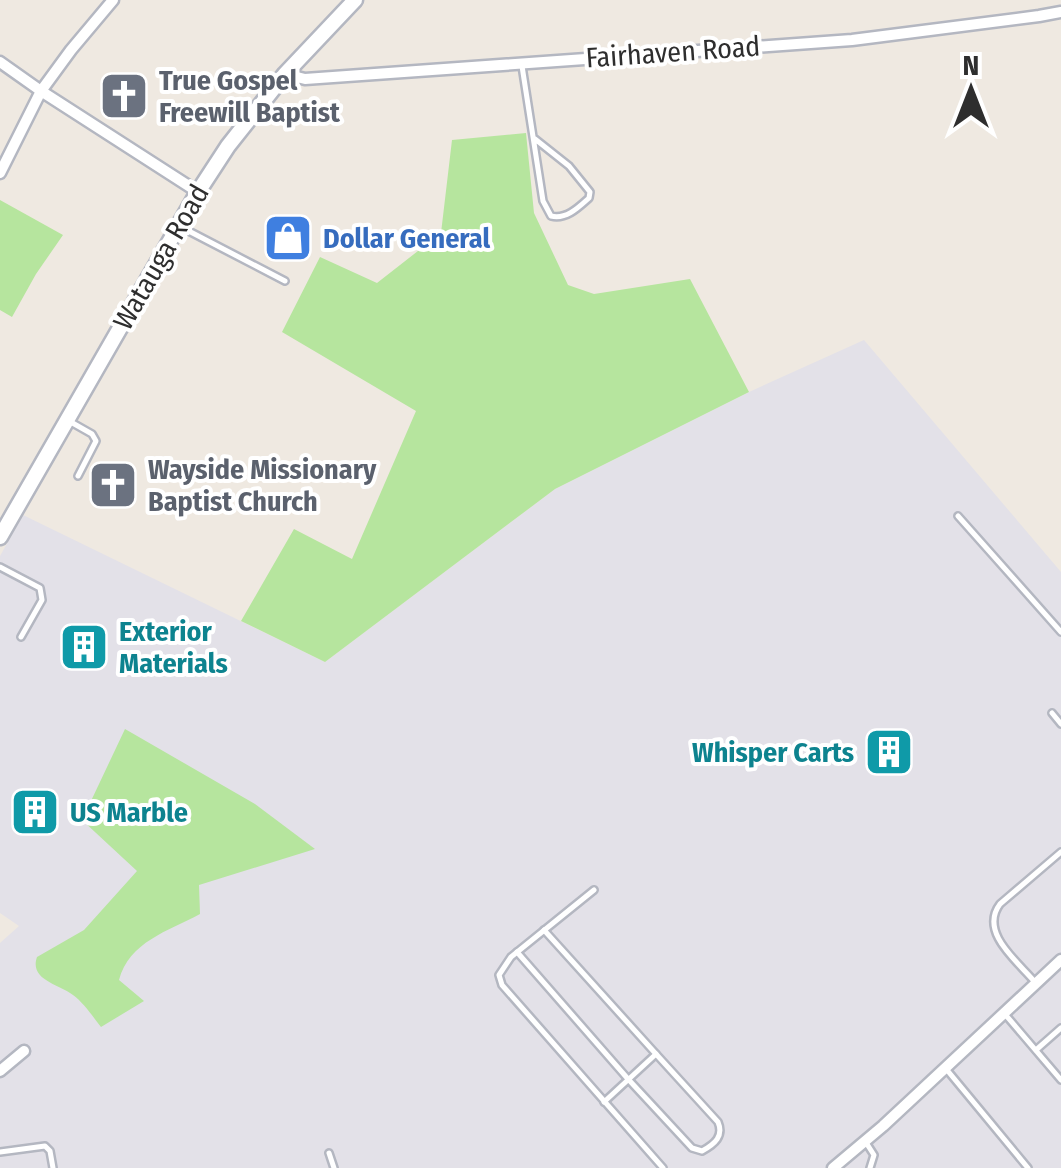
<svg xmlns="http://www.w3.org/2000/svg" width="1061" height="1168" viewBox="0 0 1061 1168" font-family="'Fira Sans Condensed',sans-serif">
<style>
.industrial{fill:#e3e1e8}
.green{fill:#b6e59e}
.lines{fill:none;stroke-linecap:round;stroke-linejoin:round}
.lane-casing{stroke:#b4b7c1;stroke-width:10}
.street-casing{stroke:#b4b7c1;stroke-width:15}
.secondary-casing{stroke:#b4b7c1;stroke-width:19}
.lane{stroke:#fff;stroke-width:5}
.street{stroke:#fff;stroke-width:10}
.secondary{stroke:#fff;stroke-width:14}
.labels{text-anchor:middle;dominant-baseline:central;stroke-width:8;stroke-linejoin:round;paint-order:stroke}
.street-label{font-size:28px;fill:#2e2e2e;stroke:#fff}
.worship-label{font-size:28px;font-weight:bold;fill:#5b616d;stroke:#fff;text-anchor:start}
.shop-label{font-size:28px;font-weight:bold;fill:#366cbe;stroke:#fff;text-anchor:start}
.culture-label{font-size:28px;font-weight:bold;fill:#0d838f;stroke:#fff;text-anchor:start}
</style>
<rect width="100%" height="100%" fill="#efe9e1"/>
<path class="industrial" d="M 864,340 L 1061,572 L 1061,1168 L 0,1168 L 0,943 L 19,926 L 0,913 L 0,556 L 23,515 L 325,662 L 555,489 L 749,392 Z"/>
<g class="green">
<path d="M 526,133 L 534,213 L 568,285 L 594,294 L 690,279 L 749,392 L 555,489 L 325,662 L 241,621 L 294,529 L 352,559 L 416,411 L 282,332 L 320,257 L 377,283 L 441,233 L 452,140 Z"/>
<path d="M 0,200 L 63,235 L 36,274 L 12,317 L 0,310 Z"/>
<path d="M 125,729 L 255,804 L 315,849 L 199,885 L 200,914 C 168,931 129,942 119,980 L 144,1001 L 101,1027 C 93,1017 84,1003 73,995 C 59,984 29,980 37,957 L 84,930 L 137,871 L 82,820 Z"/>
</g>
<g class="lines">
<g class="lane-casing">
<g id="lane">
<path d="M 522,66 L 543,201 L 551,216 C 566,220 579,207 589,198 L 590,192 L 569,166 L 535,139"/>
<path d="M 181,227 L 285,281"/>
<path d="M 69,421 L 92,434 L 96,441 L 78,476"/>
<path d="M 958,516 L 1061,632"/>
<path d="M 0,567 L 40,588 L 42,600 L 21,637"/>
<path d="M 1052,713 L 1061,724"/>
<path d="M 594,890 L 511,957 L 499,975 L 502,985 L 663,1168"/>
<path d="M 544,930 L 656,1054 L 604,1102"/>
<path d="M 517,952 L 628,1079 L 692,1148 L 702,1151 C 715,1144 724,1136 718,1122 L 656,1054"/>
<path d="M 1034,981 C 1017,961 979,932 1000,904 L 1061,852"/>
<path d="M 1004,1013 L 1061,1080"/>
<path d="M 1036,1050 L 1061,1028"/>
<path d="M 947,1070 L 1028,1168"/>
<path d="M 865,1141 L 874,1155 L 870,1168"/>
<path d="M 0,1152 L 45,1146 L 50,1151 L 53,1168"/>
<path d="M 329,1153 L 334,1168"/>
</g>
</g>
<g class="street-casing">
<g id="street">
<path d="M 0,62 L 41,91 L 198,192"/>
<path d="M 285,74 L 305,79 L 852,40 L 1039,16 L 1061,12"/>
<path d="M 0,173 L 41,91 L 71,50 L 113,0"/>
<path d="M 0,1071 L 24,1051"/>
<path d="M 833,1168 L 883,1126 L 1061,960"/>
</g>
</g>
<g class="secondary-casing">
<path id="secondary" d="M 0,537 L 198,192 L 228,146 L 285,74 L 355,0"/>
</g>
<use href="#lane" class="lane"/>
<use href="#street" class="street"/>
<use href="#secondary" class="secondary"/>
</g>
<defs>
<g id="church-square" transform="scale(2.5)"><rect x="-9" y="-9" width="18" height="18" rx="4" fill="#6b7280" stroke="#fff"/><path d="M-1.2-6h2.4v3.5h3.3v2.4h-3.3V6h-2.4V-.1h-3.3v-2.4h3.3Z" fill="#fff"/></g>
<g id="shop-square" transform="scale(2.5)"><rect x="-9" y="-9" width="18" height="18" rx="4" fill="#3f7fe0" stroke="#fff"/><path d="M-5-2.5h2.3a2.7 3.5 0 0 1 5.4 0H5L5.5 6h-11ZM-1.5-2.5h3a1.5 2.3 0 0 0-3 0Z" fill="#fff"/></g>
<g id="building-square" transform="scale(2.5)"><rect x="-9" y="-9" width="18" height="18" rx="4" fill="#0f9aa8" stroke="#fff"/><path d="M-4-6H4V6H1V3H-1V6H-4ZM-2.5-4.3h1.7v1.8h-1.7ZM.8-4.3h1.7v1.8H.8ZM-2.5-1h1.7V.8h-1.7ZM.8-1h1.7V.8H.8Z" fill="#fff"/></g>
</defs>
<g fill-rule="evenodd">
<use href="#church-square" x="124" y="96"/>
<use href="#shop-square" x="288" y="238"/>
<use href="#church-square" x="113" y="485"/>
<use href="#building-square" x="84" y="647"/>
<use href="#building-square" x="889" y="752"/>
<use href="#building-square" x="35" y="812"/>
</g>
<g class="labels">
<g class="street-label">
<text transform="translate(673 52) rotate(-4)">Fairhaven Road</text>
<text transform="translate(161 257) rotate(-60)">Watauga Road</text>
</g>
<g class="worship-label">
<text x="159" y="80">True Gospel<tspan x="159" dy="32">Freewill Baptist</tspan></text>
<text x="148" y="469">Wayside Missionary<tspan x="148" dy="32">Baptist Church</tspan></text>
</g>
<g class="shop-label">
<text x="323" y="238">Dollar General</text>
</g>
<g class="culture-label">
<text x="119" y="631">Exterior<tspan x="119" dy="32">Materials</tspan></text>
<text x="854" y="752" text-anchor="end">Whisper Carts</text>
<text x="70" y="812">US Marble</text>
</g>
</g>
<g transform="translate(971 90)" stroke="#ffffff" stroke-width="8" paint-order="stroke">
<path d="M0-8L18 38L0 25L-18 38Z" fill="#2e2e2e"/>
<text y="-15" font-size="28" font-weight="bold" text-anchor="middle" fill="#2e2e2e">N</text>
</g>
</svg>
